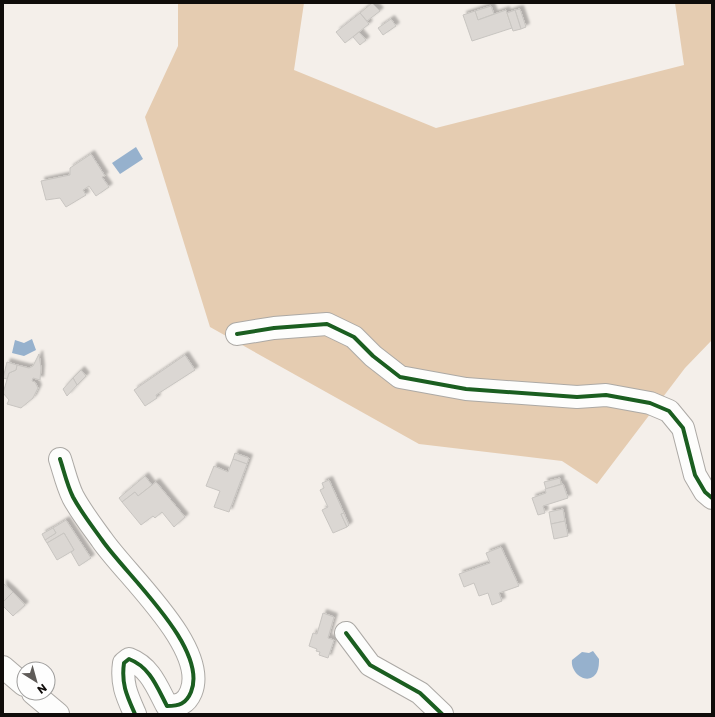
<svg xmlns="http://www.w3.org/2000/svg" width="715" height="717" viewBox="0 0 715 717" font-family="Poppins,sans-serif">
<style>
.forest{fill:#e5ccb1}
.water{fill:#96b1cd}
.building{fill:#dbd7d3;stroke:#c8c5c1;filter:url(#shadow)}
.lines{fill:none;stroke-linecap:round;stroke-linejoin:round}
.minor-casing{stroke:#aca9a5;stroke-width:24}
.minor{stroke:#fdfdfc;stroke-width:22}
.cycleway-casing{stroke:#fefefe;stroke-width:6}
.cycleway{stroke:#1b5e20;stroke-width:4}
</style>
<defs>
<filter id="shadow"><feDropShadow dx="3.5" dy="-3.5" stdDeviation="1" flood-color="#0004"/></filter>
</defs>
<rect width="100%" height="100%" fill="#f4efea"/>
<path class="forest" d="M 178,3 L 304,3 L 294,70 L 436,128 L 684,65 L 675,3 L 712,3 L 712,340 L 685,368 L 597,484 L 562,461 L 419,444 L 210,327 L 145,117 L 178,46 Z"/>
<g class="water">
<path d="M 136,147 L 143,159 L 120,174 L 112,163 Z"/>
<path d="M 32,339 L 36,350 L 24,356 L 12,353 L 15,340 L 24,343 Z"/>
<path d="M 593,651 L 599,659 C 599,663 599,668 597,672 C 589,687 570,674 572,660 L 582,652 L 589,653 Z"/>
</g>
<g class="building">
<path d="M 372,3 L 380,11 L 367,21 L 360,13 Z"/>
<path d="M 491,6 L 494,14 L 478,20 L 475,11 Z"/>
<path d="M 520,9 L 526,27 L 521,29 L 515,10 Z"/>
<path d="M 506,10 L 512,28 L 472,41 L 463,15 L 475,11 L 478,20 Z"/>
<path d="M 515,10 L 521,29 L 513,31 L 507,13 Z"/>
<path d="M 360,13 L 369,24 L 345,43 L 336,32 Z"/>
<path d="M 391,19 L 396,26 L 383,35 L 378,28 Z"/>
<path d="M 359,32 L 366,40 L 360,45 L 353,37 Z"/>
<path d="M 91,154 L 105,176 L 102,177 L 109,187 L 96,196 L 89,186 L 83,190 L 86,195 L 66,207 L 60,198 L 46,200 L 41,181 L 70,175 L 70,168 Z"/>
<path d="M 39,354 L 41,368 L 40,380 L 33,378 L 32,381 L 35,382 L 38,388 L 33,398 L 21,408 L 7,404 L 9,400 L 3,393 L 9,373 L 16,370 L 17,365 L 29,368 L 33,366 Z"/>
<path d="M 185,355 L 195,370 L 156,395 L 157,398 L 145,406 L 134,390 Z"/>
<path d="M 7,362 L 17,365 L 16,370 L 9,373 L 7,379 L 3,378 Z"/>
<path d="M 81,370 L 86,376 L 77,385 L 73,378 Z"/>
<path d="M 73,378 L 77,385 L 67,396 L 63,389 Z"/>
<path d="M 235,453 L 249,458 L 247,464 L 233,459 Z"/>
<path d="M 233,459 L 247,464 L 229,512 L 214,507 L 220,491 L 206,486 L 214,466 L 228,472 Z"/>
<path d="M 145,476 L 152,485 L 138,496 L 135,492 L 122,502 L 119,498 Z"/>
<path d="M 560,478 L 561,484 L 546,489 L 544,482 Z"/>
<path d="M 329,480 L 344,513 L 341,514 L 347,527 L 333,533 L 322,510 L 328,507 L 320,490 L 324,488 L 322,483 Z"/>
<path d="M 156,482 L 185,517 L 174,527 L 162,512 L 155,518 L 153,516 L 141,525 L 122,502 L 135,492 L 138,496 Z"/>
<path d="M 563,484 L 568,498 L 543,506 L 545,513 L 538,515 L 532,498 L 546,493 L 545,489 Z"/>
<path d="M 563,509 L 565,521 L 551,524 L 549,512 Z"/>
<path d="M 344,513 L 349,525 L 347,527 L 341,514 Z"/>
<path d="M 66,520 L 91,558 L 79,566 L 71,552 L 74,550 L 64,533 L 47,543 L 45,540 L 56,533 L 53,528 Z"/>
<path d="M 565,521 L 568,536 L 554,539 L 551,524 Z"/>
<path d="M 53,528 L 56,533 L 45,540 L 42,534 Z"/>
<path d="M 64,533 L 74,550 L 57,560 L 47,543 Z"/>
<path d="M 501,547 L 519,586 L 499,593 L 502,601 L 492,605 L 488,593 L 479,596 L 474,583 L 464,587 L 459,574 L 490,563 L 486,553 Z"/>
<path d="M 3,583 L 13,592 L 3,602 Z"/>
<path d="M 13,592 L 25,605 L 13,616 L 3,606 L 3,602 Z"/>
<path d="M 323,613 L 334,617 L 328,638 L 334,640 L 328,658 L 319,655 L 320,652 L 316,651 L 317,649 L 309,646 L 313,633 L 317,634 Z"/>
</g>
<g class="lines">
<g class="minor-casing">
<g id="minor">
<path d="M 237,334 L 274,328 L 327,324 L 354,337 L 373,356 L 400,377 L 466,389 L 577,397 L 606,395 L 650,403 L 669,411 L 683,428 L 695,475 L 705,492 L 712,498"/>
<path d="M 60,459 C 64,471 67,485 73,497 C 81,512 92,526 102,540 C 126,575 209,648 191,692 C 186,704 179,706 167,706 C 157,687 150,667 129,659 L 124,663 C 121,684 127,696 135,714"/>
<path d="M 346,633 L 370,665 L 420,693 L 442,714"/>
<path d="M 3,667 L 24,685"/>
<path d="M 33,693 L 58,714"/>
</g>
</g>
<use href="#minor" class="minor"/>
<g class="cycleway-casing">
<g id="cycleway">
<path d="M 237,334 L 274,328 L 327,324 L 354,337 L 373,356 L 400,377 L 466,389 L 577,397 L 606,395 L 650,403 L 669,411 L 683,428 L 695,475 L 705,492 L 712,498"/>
<path d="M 60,459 C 64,471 67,485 73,497 C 81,512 92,526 102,540 C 126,575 209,648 191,692 C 186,704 179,706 167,706 C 157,687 150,667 129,659 L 124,663 C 121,684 127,696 135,714"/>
<path d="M 346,633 L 370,665 L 420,693 L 442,714"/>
</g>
</g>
<use href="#cycleway" class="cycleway"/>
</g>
<rect width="715" height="717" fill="none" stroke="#0f0c0a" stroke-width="8"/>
<g transform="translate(36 681) rotate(143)"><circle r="19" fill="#fefefe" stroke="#9e9d9c"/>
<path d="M0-3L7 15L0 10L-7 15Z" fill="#5f5b58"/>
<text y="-6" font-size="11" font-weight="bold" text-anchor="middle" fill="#0f0c0a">N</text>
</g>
</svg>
